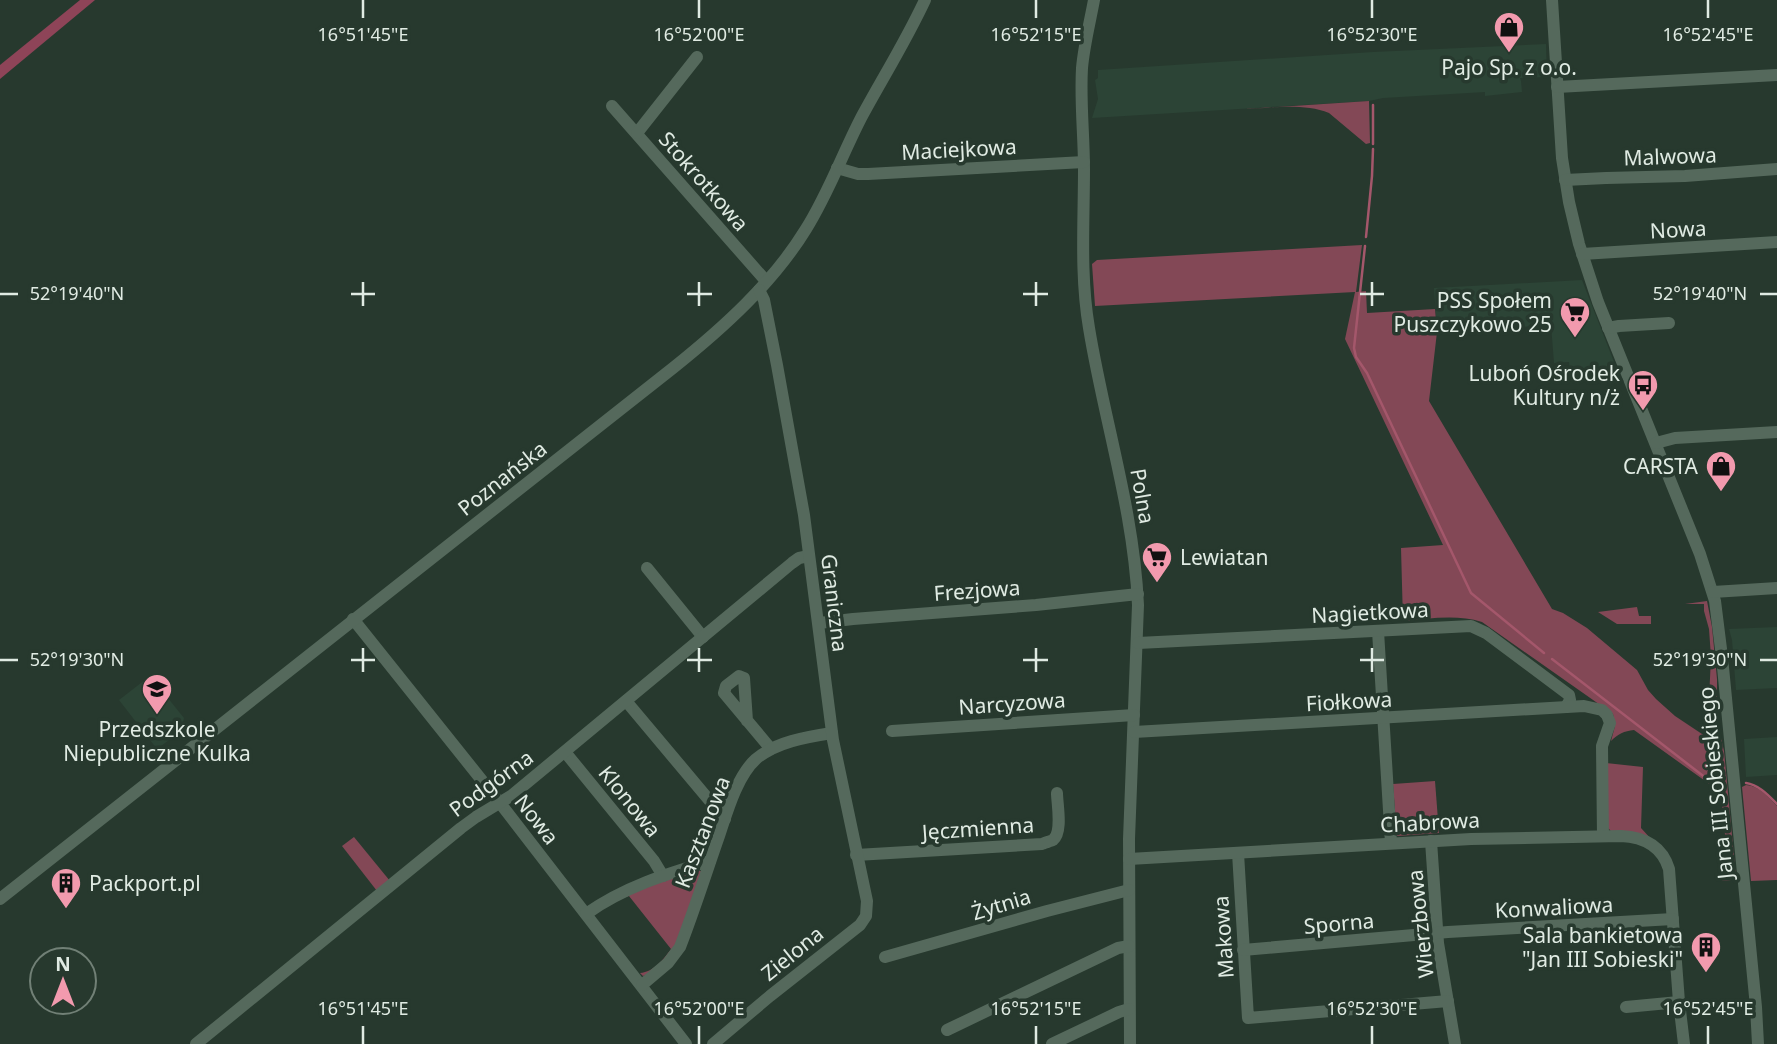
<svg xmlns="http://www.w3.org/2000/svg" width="1777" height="1044" viewBox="0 0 1777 1044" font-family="'Noto Sans',sans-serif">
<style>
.built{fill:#2c4436}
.green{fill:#834856}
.forest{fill:#8e4458}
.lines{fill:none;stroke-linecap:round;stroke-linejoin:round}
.stream{stroke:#a4576b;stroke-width:2.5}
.minor{stroke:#55695c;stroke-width:12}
.ticks{fill:none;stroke:#e0ebe3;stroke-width:2.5}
.labels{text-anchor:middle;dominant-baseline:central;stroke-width:7;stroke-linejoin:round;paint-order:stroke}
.poi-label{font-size:21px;fill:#e0ebe3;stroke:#27392e;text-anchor:end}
.street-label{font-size:21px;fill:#e0ebe3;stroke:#27392e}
.ticks-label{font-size:18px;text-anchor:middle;fill:#e0ebe3;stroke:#27392e;stroke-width:7;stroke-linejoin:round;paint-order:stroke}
</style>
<rect width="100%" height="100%" fill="#27392e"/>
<g class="built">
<path d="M 1546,44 L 1547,77 L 1520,78 L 1521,81 L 1522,92 L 1485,96 L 1485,92 L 1383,98 L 1369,101 L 1092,118 L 1098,99 L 1095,80 L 1098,78 L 1098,70 L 1373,52 Z"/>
<path d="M 1582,280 L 1616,367 L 1570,370 L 1569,362 L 1554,363 L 1551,325 L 1437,332 L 1434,288 Z"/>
<path d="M 1777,627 L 1777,688 L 1736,690 L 1732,640 L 1729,629 Z"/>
<path d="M 150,676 L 184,718 L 181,731 L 157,749 L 119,700 Z"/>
<path d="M 1777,737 L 1777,775 L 1746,777 L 1744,739 Z"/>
</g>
<g class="green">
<path d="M 1369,101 L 1370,143 L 1366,144 L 1329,113 C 1304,103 1271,108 1245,109 Z"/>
<path d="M 1362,245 L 1356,292 L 1366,291 L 1367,313 L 1435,309 L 1437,332 L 1429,401 L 1552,609 L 1563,613 L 1587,628 L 1637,670 L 1648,690 L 1656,699 L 1675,716 L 1711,740 L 1709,699 L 1711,657 L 1709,629 L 1704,611 L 1704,604 L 1685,604 L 1707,601 L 1712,627 L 1717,679 L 1717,712 L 1715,713 L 1724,751 L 1736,878 L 1731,880 L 1721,881 L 1729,875 L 1721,794 L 1715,788 L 1634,730 C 1624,731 1618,734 1611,741 L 1615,726 L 1613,714 L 1482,622 C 1456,614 1429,619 1403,621 L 1401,548 L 1443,545 L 1345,339 L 1355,292 L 1095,306 L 1092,264 L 1097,260 Z"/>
<path d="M 1637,607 L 1639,616 L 1651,616 L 1651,624 L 1617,624 L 1598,612 Z"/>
<path d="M 1606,763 L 1643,767 L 1641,828 L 1651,839 L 1611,831 L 1607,827 Z"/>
<path d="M 1435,781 L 1439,833 L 1397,836 L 1393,784 Z"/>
<path d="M 1746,785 C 1760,786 1768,797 1777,806 L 1777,880 L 1751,881 L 1742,787 Z"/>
<path d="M 354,837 L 390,881 L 377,891 L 342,846 Z"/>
<path d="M 697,869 L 702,872 L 702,874 L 674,950 C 666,960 655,972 643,976 L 640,973 C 654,972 664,959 671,949 L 629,896 L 616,899 L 659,881 Z"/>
</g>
<path class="forest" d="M 80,0 L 95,0 L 0,79 L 0,65 Z"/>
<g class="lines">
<g class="stream">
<path d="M 1373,144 L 1373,105"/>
<path d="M 1366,237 L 1372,176 L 1373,149"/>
<path d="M 1365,246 L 1354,348 L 1356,357 L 1367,373 L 1471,593 L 1544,653"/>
<path d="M 1552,659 L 1711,782 L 1723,789"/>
<path d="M 1746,783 C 1759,785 1768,795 1777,804"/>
</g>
<g class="minor">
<path d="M 1094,0 C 1090,22 1084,45 1082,68 C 1080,102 1084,135 1084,169 C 1084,223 1080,275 1089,328 C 1104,420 1134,511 1138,605 L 1129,839 L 1130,1044"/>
<path d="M 1552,0 L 1562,158 L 1569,202 L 1579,244 L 1598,302 L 1700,554 L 1715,601 L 1722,657 L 1756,1007 L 1758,1044"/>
<path d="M 1557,87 L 1777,75"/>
<path d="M 612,106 L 766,281"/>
<path d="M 637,133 L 697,57"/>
<path d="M 837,168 L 858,174 L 868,174 L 1084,162"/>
<path d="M 1565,180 L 1606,178 L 1685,176 L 1777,169"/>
<path d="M 1582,254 L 1777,242"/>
<path d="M 1608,328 L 1619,326 L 1669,323"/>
<path d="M 1656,443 L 1675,438 L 1777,432"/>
<path d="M 647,568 L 703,637"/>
<path d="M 1713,592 L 1777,588"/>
<path d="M 353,619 L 500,803 L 686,1044"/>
<path d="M 819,623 L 853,619 L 1036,605 L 1138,594"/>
<path d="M 1378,631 L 1391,843"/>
<path d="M 1138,643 L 1471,626 L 1486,633 L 1569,695 L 1570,700 L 1566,707"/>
<path d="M 626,701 L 725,819"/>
<path d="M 747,721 L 744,678 L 739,676 L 726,686 L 724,693 L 771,749"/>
<path d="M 892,731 L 1134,715"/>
<path d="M 1134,732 L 1584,706 L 1602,710 L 1607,715 L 1610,723 L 1602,746 L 1603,836"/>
<path d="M 565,752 L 654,861 L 663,876"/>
<path d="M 1431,841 L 1438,943 L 1455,1044"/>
<path d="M 1238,853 L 1248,1018 L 1448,1001"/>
<path d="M 856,855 L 1042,844 C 1044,843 1051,841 1053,840 C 1063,832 1057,804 1057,793"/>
<path d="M 1129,859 L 1471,839 L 1621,836 C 1644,837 1662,846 1669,869 L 1679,1002"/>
<path d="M 0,899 L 673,368 C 723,328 773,283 806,229 C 828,194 842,155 861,118 C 882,79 906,41 925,0"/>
<path d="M 586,914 C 624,887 666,874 710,861"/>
<path d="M 1243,950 L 1448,932 L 1673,919"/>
<path d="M 885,957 L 1047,911 L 1129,890"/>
<path d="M 642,985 L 668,963 L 680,947 C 694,911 706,873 719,836 C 727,812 737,776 756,759 C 776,742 806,737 832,733"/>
<path d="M 1626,1007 L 1679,1002 L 1684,1044"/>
<path d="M 947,1030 L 1118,948 L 1129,946"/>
<path d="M 196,1044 L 461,828 L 476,817 L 511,796 L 792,563 L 799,558 L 809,556"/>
<path d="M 713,1044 L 770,996 L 860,925 L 866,916 L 867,901 L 833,740 L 804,515 L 777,365 L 764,300 L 759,290"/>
<path d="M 1052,1044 L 1119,1012 L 1129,1009"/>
</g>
</g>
<path class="ticks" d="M 363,0 L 363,18M 699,0 L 699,18M 1036,0 L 1036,18M 1372,0 L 1372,18M 1708,0 L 1708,18M 363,282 L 363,306M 699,282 L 699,306M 1036,282 L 1036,306M 1372,282 L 1372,306M 0,294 L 18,294M 351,294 L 375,294M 687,294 L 712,294M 1023,294 L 1048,294M 1360,294 L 1384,294M 1760,294 L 1777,294M 363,648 L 363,672M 699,648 L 699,672M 1036,648 L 1036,672M 1372,648 L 1372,672M 0,660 L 18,660M 351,660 L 375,660M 687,660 L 712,660M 1023,660 L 1048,660M 1360,660 L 1384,660M 1760,660 L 1777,660M 363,1026 L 363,1044M 699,1026 L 699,1044M 1036,1026 L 1036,1044M 1372,1026 L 1372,1044M 1708,1026 L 1708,1044"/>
<defs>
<g id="shop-pin" transform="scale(1.575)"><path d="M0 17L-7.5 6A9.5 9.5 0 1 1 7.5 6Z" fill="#f29aae" stroke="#27392e"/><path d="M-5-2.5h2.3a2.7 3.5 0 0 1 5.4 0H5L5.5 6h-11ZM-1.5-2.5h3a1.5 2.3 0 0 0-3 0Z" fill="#111"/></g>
<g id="supermarket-pin" transform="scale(1.575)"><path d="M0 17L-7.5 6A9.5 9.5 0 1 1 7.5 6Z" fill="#f29aae" stroke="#27392e"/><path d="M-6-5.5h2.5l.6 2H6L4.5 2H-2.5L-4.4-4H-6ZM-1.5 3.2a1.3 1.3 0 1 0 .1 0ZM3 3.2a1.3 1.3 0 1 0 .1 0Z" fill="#111"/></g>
<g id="bus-pin" transform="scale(1.575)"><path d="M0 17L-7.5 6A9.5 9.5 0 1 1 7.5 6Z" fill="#f29aae" stroke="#27392e"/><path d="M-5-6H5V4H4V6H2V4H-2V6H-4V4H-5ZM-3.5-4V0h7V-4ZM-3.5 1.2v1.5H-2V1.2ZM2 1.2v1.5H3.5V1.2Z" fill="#111"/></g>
<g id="school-pin" transform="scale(1.575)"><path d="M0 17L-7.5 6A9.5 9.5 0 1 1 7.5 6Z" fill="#f29aae" stroke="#27392e"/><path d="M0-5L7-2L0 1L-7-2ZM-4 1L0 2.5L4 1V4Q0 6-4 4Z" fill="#111"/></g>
<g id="building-pin" transform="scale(1.575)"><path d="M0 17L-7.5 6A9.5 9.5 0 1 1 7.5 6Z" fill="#f29aae" stroke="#27392e"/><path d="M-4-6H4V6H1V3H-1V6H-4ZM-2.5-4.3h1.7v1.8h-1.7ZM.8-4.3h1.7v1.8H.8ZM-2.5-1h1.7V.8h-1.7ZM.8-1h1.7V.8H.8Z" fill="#111"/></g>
</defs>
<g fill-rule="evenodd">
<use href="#shop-pin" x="1509" y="27"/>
<use href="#supermarket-pin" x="1575" y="312"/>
<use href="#bus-pin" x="1643" y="385"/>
<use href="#shop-pin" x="1721" y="466"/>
<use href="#supermarket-pin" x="1157" y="557"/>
<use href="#school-pin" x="157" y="689"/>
<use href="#building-pin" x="66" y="883"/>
<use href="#building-pin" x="1706" y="947"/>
</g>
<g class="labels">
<g class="poi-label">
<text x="1509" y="67" text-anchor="middle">Pajo Sp. z o.o.</text>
<text x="1552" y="300">PSS Społem<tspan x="1552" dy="24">Puszczykowo 25</tspan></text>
<text x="1620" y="373">Luboń Ośrodek<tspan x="1620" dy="24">Kultury n/ż</tspan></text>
<text x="1698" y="466">CARSTA</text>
<text x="1180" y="557" text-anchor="start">Lewiatan</text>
<text x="157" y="729" text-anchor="middle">Przedszkole<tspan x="157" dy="24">Niepubliczne Kulka</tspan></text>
<text x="89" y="883" text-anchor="start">Packport.pl</text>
<text x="1683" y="935">Sala bankietowa<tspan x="1683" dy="24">"Jan III Sobieski"</tspan></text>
</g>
<g class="street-label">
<text transform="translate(959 149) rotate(-3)">Maciejkowa</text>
<text transform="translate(1670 156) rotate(-2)">Malwowa</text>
<text transform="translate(704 181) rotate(49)">Stokrotkowa</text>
<text transform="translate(1678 229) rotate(-3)">Nowa</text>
<text transform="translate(502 478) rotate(-38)">Poznańska</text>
<text transform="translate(1143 496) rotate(80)">Polna</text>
<text transform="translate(977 590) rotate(-4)">Frezjowa</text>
<text transform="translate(835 603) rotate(83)">Graniczna</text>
<text transform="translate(1370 612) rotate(-3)">Nagietkowa</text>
<text transform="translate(1349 701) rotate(-3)">Fiołkowa</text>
<text transform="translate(1012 703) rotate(-4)">Narcyzowa</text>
<text transform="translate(491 783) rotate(-36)">Podgórna</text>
<text transform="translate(1715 783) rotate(-96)">Jana III Sobieskiego</text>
<text transform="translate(630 801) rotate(51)">Klonowa</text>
<text transform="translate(537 819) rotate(52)">Nowa</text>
<text transform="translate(1430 822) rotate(-3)">Chabrowa</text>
<text transform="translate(978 828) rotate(-4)">Jęczmienna</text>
<text transform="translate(702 832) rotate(-69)">Kasztanowa</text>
<text transform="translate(1001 904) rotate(-17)">Żytnia</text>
<text transform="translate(1554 907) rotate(-3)">Konwaliowa</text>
<text transform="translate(1339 923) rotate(-5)">Sporna</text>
<text transform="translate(1420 924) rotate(-96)">Wierzbowa</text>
<text transform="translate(1223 937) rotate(-94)">Makowa</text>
<text transform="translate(792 953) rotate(-39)">Zielona</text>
</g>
</g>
<g class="ticks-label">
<text x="363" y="41">16°51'45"E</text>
<text x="699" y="41">16°52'00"E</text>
<text x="1036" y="41">16°52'15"E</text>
<text x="1372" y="41">16°52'30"E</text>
<text x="1708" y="41">16°52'45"E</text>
<text x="77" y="300">52°19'40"N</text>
<text x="1700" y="300">52°19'40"N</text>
<text x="77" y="666">52°19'30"N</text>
<text x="1700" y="666">52°19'30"N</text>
<text x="363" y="1015">16°51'45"E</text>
<text x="699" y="1015">16°52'00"E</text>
<text x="1036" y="1015">16°52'15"E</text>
<text x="1372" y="1015">16°52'30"E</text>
<text x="1708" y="1015">16°52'45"E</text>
</g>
<g transform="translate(63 981)"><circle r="33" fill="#27392e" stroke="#718076" stroke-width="2"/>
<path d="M0-5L12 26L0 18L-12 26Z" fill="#f29aae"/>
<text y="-10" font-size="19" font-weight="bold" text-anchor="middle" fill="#e0ebe3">N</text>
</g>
</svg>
